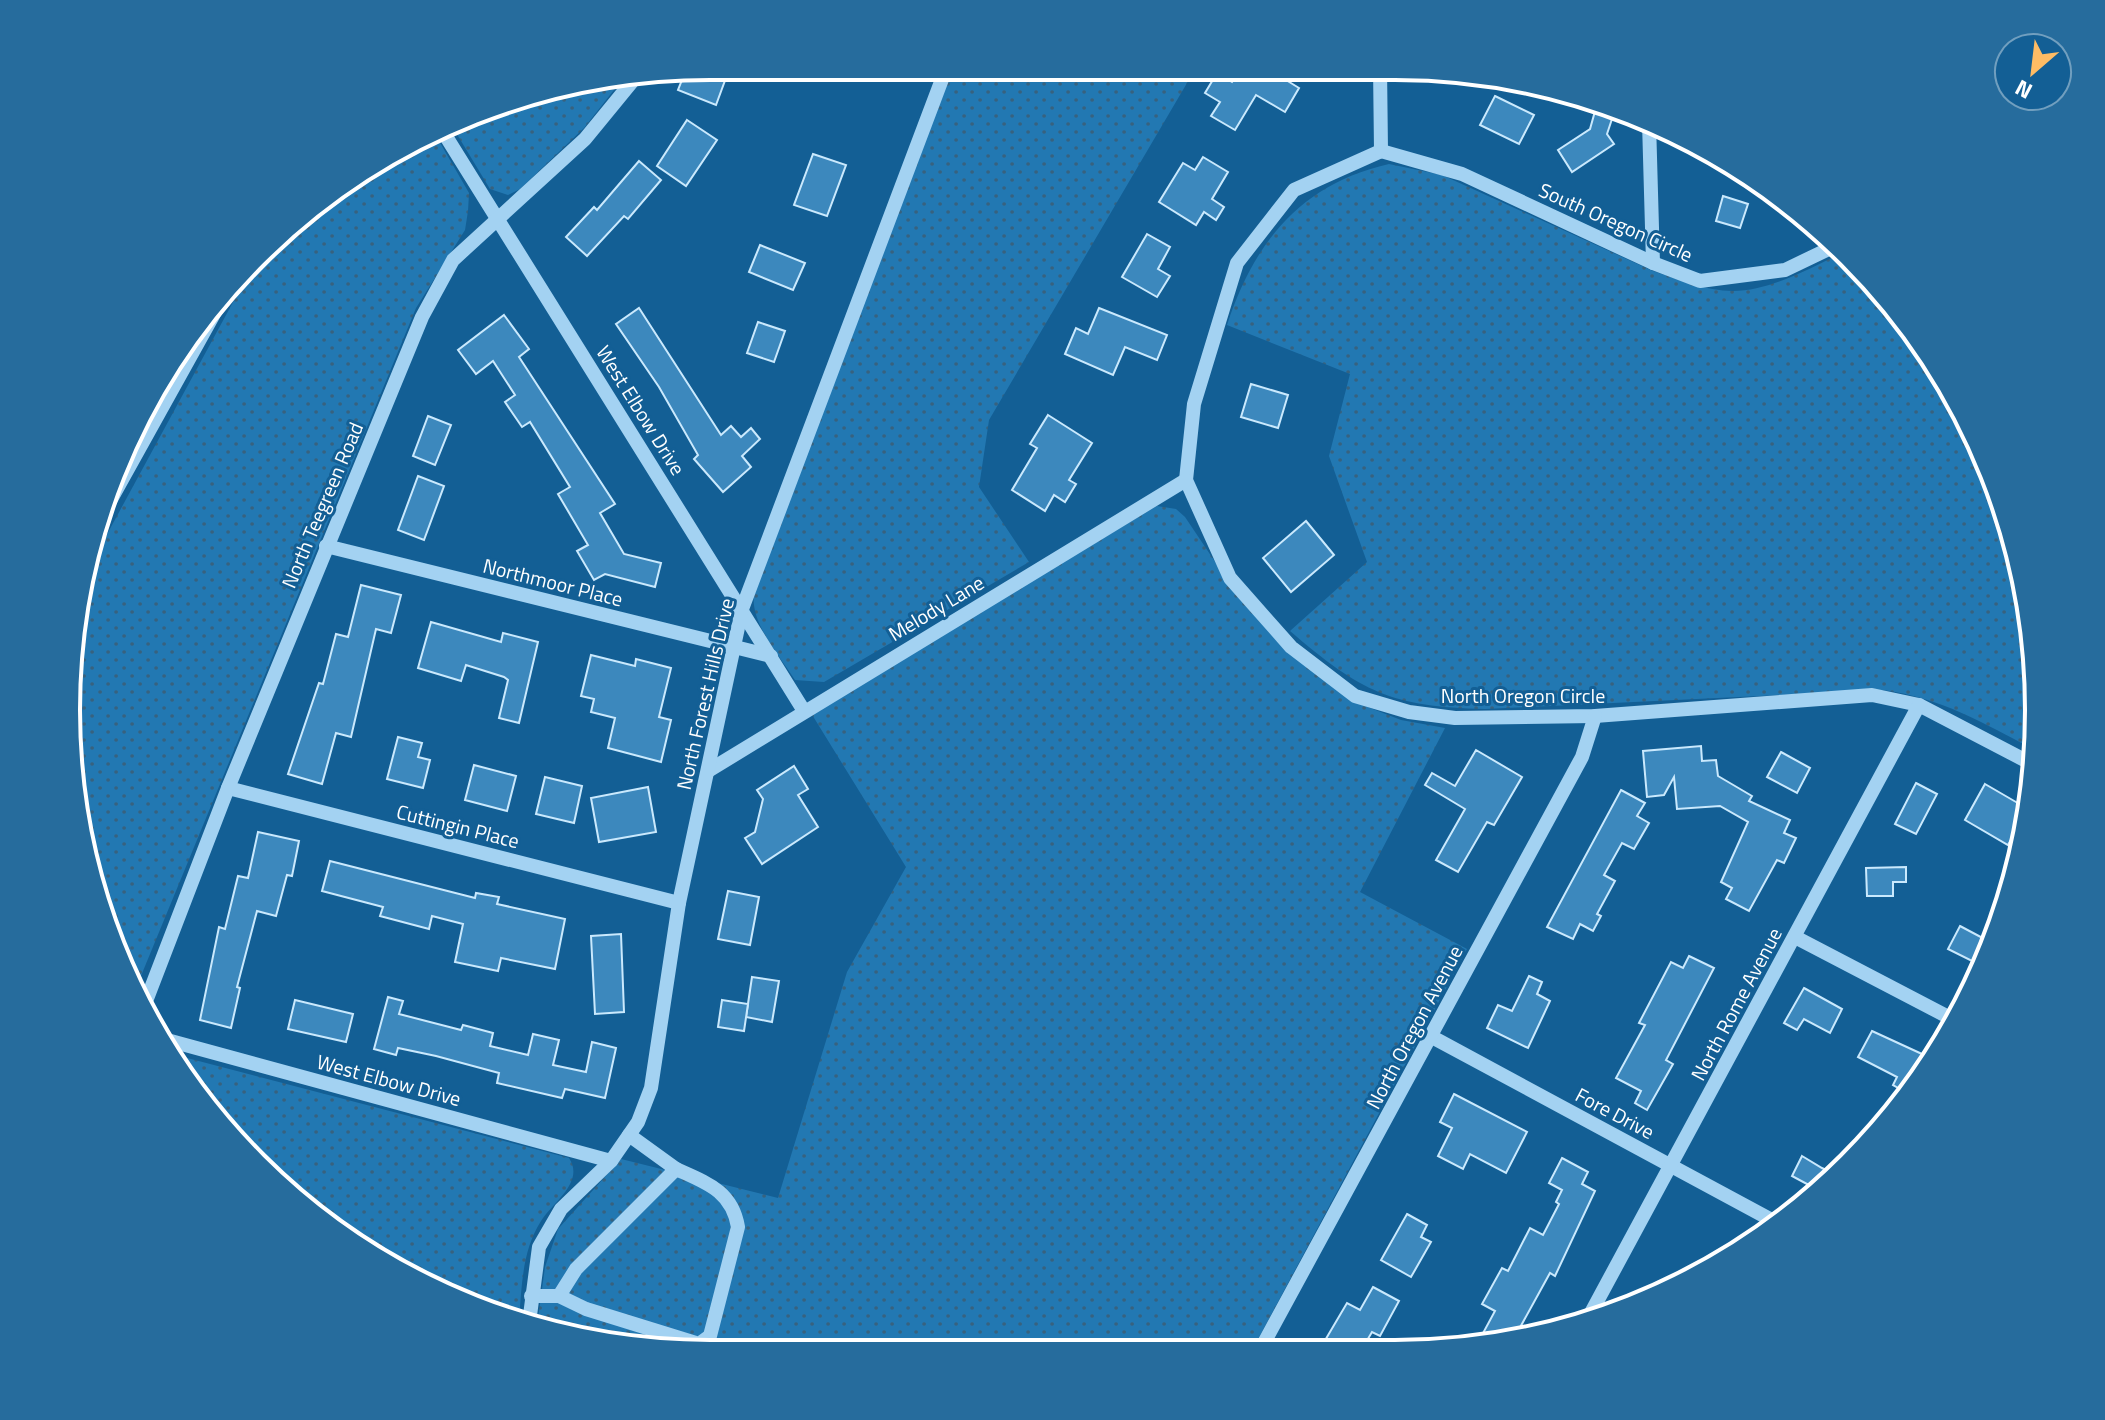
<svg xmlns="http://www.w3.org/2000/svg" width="2105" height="1420" viewBox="0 0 2105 1420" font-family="'Titillium Web',sans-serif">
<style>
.grass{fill:url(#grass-dots)}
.building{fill:#3c88bd;stroke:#cae9fd;stroke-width:2}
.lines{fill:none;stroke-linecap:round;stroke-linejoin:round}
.minor{stroke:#a3d2f2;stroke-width:14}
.labels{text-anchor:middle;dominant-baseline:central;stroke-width:6;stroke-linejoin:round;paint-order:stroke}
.street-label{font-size:20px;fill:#fff;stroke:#135f95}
.rim{fill:none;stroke:#fff;stroke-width:4}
</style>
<defs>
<pattern id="grass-dots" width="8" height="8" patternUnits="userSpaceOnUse" patternTransform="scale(2)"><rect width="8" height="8" fill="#2278b2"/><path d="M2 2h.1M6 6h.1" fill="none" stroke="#37627f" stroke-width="1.8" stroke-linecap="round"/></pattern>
</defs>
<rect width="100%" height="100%" fill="#135f95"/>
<g class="grass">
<path d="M 953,66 L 1197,66 L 989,420 L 979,487 L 1029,562 L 824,682 L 795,680 C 780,656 750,623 754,594 Z"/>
<path d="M 621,81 L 584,128 L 520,189 L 508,195 L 490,189 L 452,126 L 503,100 Z"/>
<path d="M 435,134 L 469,193 L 468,211 L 465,230 L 416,308 L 136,988 L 78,836 L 67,667 L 92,562 L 251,269 L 352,175 Z"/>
<path d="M 1389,164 L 1442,175 L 1653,271 C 1677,279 1706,291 1733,291 C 1771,291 1812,267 1846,251 L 1850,254 C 1877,287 1910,319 1931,354 C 2003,472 2049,612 2035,750 C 1983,723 1942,698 1883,690 L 1485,709 C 1392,707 1361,692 1290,631 L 1367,562 L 1329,456 L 1350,374 L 1227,325 C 1254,242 1301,184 1389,164 Z"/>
<path d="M 1157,506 L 1176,509 L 1185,517 L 1236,593 L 1360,704 L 1401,720 L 1445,728 L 1360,892 L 1467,949 L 1250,1354 L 710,1354 L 585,1342 L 537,1326 L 545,1267 L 558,1229 L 621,1159 L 778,1198 L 847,972 L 906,867 L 811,713 Z"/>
<path d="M 168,1053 L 569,1158 C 585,1182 553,1202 541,1221 C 522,1251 522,1285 519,1319 L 425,1287 L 255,1166 Z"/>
</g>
<g class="building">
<path d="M 706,67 L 727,75 L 716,105 L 678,90 L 686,70 Z"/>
<path d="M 1265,67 L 1299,88 L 1285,112 L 1256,95 L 1235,130 L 1211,116 L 1220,102 L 1205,93 L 1217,73 L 1232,82 L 1240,69 L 1258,80 Z"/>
<path d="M 1495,96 L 1534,115 L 1519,144 L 1480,125 Z"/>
<path d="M 1597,104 L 1615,110 L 1607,134 L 1614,144 L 1572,172 L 1558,150 L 1590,129 Z"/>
<path d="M 687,120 L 717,140 L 686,186 L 657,166 Z"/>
<path d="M 813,154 L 846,165 L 827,216 L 794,205 Z"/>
<path d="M 1203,157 L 1228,172 L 1212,199 L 1224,207 L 1216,220 L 1204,212 L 1196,225 L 1159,202 L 1183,163 L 1195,170 Z"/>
<path d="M 639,161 L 661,180 L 628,219 L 624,216 L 587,256 L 566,237 L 594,207 L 597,210 Z"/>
<path d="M 1723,196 L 1748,204 L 1740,228 L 1716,221 Z"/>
<path d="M 1147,234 L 1170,247 L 1158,269 L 1170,276 L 1157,297 L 1122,277 Z"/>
<path d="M 760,245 L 805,263 L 793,290 L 749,272 Z"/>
<path d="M 639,308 L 721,435 L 731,426 L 741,437 L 751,428 L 760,439 L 742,456 L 751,467 L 723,492 L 694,459 L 698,455 L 659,387 L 616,324 Z"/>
<path d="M 1099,308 L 1167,335 L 1157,360 L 1125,347 L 1113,375 L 1065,354 L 1076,328 L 1088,334 Z"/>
<path d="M 504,315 L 529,349 L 519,357 L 615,504 L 600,513 L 624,554 L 661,563 L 655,587 L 605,574 L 594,580 L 577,551 L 588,545 L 558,494 L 570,487 L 530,422 L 522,427 L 505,402 L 515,395 L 493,361 L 476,374 L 458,350 Z"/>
<path d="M 758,322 L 785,331 L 774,362 L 747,353 Z"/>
<path d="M 1251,384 L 1288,395 L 1278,428 L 1241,417 Z"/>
<path d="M 1048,415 L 1092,443 L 1069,480 L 1076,484 L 1065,502 L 1054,495 L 1045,511 L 1012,490 L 1037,448 L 1030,444 Z"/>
<path d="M 428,416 L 451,425 L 435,465 L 413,456 Z"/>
<path d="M 418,476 L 444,486 L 424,540 L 398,530 Z"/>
<path d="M 1306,521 L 1334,555 L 1291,592 L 1263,558 Z"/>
<path d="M 361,585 L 401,595 L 391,633 L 376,629 L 351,737 L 336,733 L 322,784 L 288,774 L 319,683 L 323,684 L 336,634 L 348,637 Z"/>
<path d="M 431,622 L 501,642 L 503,633 L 538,642 L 519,723 L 499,718 L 508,680 L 504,677 L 466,665 L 461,681 L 418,668 Z"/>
<path d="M 591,655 L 635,666 L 636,659 L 671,668 L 659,717 L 671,720 L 661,762 L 608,748 L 615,718 L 591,712 L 594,699 L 581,696 Z"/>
<path d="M 398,737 L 422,743 L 418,757 L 430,760 L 423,788 L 387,779 Z"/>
<path d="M 1701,746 L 1702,761 L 1716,760 L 1718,776 L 1752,796 L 1749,801 L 1790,820 L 1784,833 L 1796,838 L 1784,863 L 1777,860 L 1749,911 L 1726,899 L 1732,888 L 1721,882 L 1748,822 L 1720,806 L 1677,809 L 1674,777 L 1664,795 L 1647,797 L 1643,751 Z"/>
<path d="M 1476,750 L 1522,777 L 1494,825 L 1487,822 L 1458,872 L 1436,860 L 1465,809 L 1425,785 L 1432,773 L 1455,786 Z"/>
<path d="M 1781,752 L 1810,768 L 1797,793 L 1767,777 Z"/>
<path d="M 474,765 L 516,776 L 507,811 L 465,800 Z"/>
<path d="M 794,766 L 808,789 L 798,795 L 818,827 L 762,864 L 745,838 L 755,832 L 763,799 L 757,790 Z"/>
<path d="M 545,777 L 582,786 L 574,823 L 536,814 Z"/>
<path d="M 1916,783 L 1937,794 L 1916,834 L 1895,824 Z"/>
<path d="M 1985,784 L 2028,809 L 2008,845 L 1965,820 Z"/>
<path d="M 648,787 L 656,832 L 599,842 L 591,798 Z"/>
<path d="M 1621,790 L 1645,803 L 1637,816 L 1649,823 L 1634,849 L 1622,843 L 1604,875 L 1615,881 L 1597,914 L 1601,916 L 1593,931 L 1580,924 L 1573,939 L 1547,927 Z"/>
<path d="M 258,832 L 299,841 L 292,876 L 287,875 L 276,916 L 257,911 L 237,987 L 240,988 L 231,1028 L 200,1020 L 219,927 L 225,929 L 238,876 L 248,878 Z"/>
<path d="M 330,861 L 475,898 L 476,893 L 499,897 L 497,904 L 565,919 L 555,969 L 501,958 L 498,971 L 455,962 L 463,924 L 432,916 L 429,929 L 380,916 L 383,907 L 322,891 Z"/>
<path d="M 1906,867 L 1906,882 L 1893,882 L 1893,896 L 1867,896 L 1866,868 Z"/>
<path d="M 728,891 L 759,897 L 750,945 L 718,939 Z"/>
<path d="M 1960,926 L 1994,944 L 1984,967 L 1948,949 Z"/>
<path d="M 621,934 L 624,1012 L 595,1014 L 591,936 Z"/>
<path d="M 1689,956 L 1714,968 L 1666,1060 L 1673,1064 L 1647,1110 L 1635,1103 L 1641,1091 L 1616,1078 L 1645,1025 L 1639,1023 L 1671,962 L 1683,968 Z"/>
<path d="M 1529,976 L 1542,982 L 1537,994 L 1550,1001 L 1528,1048 L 1487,1028 L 1498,1005 L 1512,1011 Z"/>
<path d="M 752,977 L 779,981 L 772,1022 L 746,1017 Z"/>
<path d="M 1804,988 L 1842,1009 L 1830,1033 L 1804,1019 L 1797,1030 L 1784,1023 Z"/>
<path d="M 388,997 L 403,1001 L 399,1014 L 461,1030 L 463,1025 L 493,1033 L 490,1046 L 528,1055 L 533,1034 L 559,1040 L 553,1065 L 586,1072 L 592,1042 L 616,1048 L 605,1098 L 565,1089 L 562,1098 L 497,1083 L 499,1073 L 436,1056 L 398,1048 L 396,1055 L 374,1049 Z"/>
<path d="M 295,1000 L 353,1014 L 346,1042 L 288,1029 Z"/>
<path d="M 722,1000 L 748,1004 L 744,1031 L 718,1027 Z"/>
<path d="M 1872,1031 L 1935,1060 L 1909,1094 L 1893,1085 L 1897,1077 L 1858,1057 Z"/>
<path d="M 1454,1094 L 1527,1132 L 1506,1173 L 1470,1154 L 1463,1169 L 1438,1156 L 1452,1128 L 1440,1122 Z"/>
<path d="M 1802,1156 L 1822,1168 L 1838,1176 L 1820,1191 L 1792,1176 Z"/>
<path d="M 1562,1158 L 1588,1172 L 1582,1184 L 1595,1191 L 1555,1276 L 1550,1273 L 1512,1342 L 1499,1344 L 1482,1335 L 1495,1311 L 1482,1304 L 1502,1268 L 1508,1271 L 1530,1228 L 1543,1235 L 1559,1204 L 1556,1202 L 1562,1190 L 1549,1183 Z"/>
<path d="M 1407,1214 L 1427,1225 L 1421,1237 L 1431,1242 L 1411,1277 L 1381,1260 Z"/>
<path d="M 1373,1287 L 1399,1301 L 1380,1336 L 1372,1332 L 1359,1354 L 1317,1354 L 1347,1303 L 1360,1310 Z"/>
</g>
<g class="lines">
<g class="minor">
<path d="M 1380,66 L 1381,151"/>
<path d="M 1649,122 L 1653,263"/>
<path d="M 442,130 L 804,711"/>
<path d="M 1381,151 L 1294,190 L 1237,263 L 1194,404 L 1186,480 L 1230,578 L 1291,647 L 1355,696 L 1409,712 L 1455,718 L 1595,716 L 1872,695 L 1919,705 L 2034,765"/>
<path d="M 1381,151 L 1462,174 L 1653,263 L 1700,281 L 1785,270 L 1837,245"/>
<path d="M 104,512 L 225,294"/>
<path d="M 326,546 L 771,656"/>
<path d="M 708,771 L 1186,480"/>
<path d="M 228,788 L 679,903"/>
<path d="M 1795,937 L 1956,1021"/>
<path d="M 143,1009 L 228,788 L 422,317 L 453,260 L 585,139 L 635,78"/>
<path d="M 156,1037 L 611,1161"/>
<path d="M 1432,1037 L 1779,1224"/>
<path d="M 531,1296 L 559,1296 L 576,1269 L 676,1169 L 629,1135"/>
<path d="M 559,1296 L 586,1309 L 699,1344 L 710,1336 L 738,1227 C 732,1191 707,1183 676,1169"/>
<path d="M 1586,1322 L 1919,705"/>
<path d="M 529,1323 L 539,1247 L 561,1209 L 611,1161 L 638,1122 L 651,1088 L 679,903 L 742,609 L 947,66"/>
<path d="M 1258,1354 L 1582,757 L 1595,716"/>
</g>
</g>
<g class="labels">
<g class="street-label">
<text transform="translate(1616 222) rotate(24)">South Oregon Circle</text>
<text transform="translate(641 410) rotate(58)">West Elbow Drive</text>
<text transform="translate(322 505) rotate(-67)">North Teegreen Road</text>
<text transform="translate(553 582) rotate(14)">Northmoor Place</text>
<text transform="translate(936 608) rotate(-31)">Melody Lane</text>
<text transform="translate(705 694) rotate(-77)">North Forest Hills Drive</text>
<text x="1523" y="695">North Oregon Circle</text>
<text transform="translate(458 826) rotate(14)">Cuttingin Place</text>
<text transform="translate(1736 1004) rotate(-62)">North Rome Avenue</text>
<text transform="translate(1414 1027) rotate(-62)">North Oregon Avenue</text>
<text transform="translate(389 1080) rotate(15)">West Elbow Drive</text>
<text transform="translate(1615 1113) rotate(28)">Fore Drive</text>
</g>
</g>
<path d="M0 0H2105V1420H0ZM710 80H1395A630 630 0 0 1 2025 710V710A630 630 0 0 1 1395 1340H710A630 630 0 0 1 80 710V710A630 630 0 0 1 710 80Z" fill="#266c9d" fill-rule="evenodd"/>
<path class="rim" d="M710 80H1395A630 630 0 0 1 2025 710V710A630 630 0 0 1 1395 1340H710A630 630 0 0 1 80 710V710A630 630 0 0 1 710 80Z"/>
<g transform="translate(2033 72) rotate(208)"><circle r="38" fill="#135f95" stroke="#719fbf" stroke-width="2"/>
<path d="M0-6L14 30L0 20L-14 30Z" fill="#ffbc64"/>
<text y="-12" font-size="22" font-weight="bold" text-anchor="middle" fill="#ffffff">N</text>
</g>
</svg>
